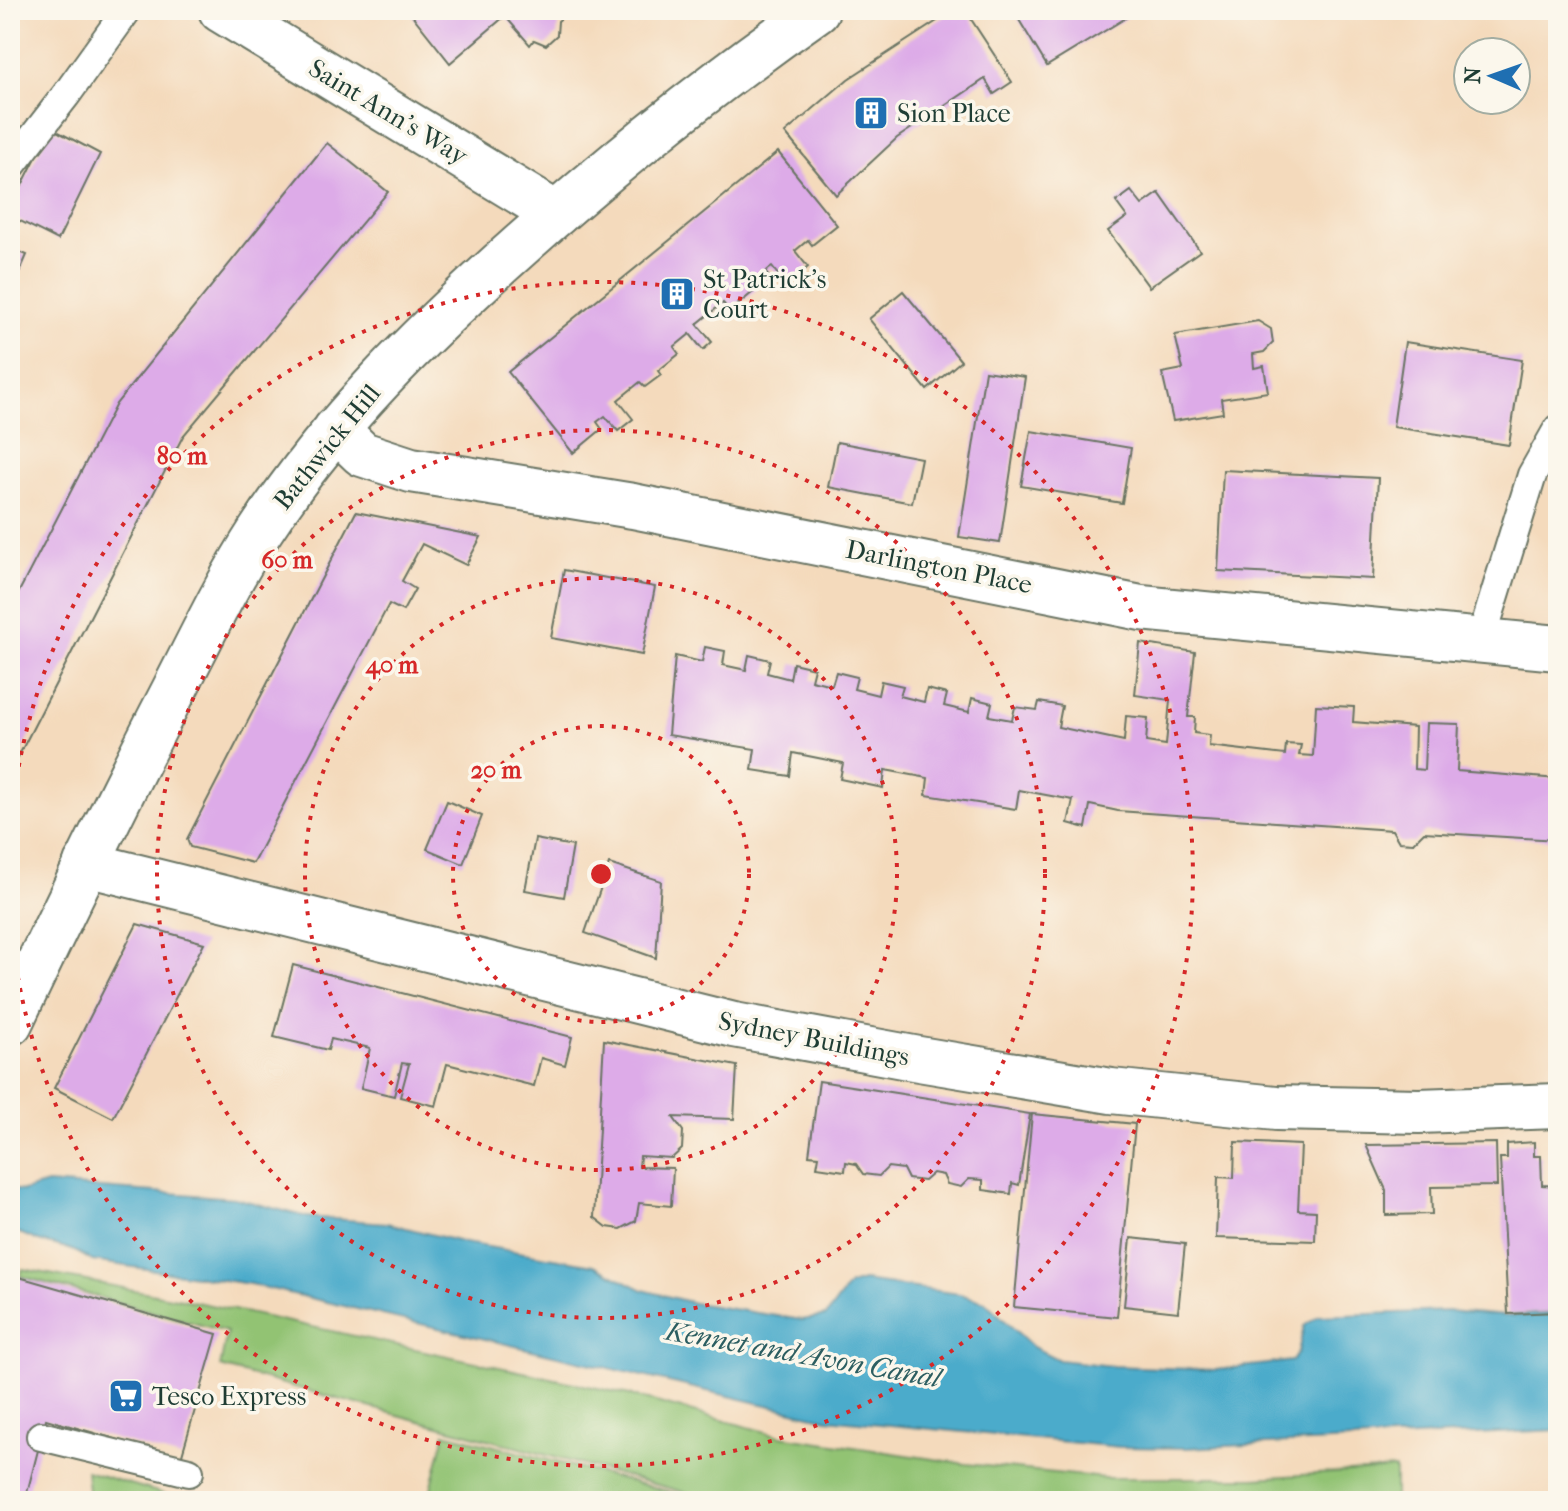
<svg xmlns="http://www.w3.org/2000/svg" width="1568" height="1511" viewBox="0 0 1568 1511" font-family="'IM FELL French Canon',serif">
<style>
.green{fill:#92c373;stroke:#588054;stroke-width:2}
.water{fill:#4cabcb;stroke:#367480;stroke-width:2}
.building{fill:#ddabe8}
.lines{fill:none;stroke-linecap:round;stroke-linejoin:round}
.service-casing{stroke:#6a7464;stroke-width:32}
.minor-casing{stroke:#6a7464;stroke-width:48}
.tertiary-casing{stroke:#6a7464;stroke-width:48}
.service{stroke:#fff;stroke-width:28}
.minor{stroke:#fff;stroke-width:44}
.tertiary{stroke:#fff;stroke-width:44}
.ring{fill:none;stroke:#d62828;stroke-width:4;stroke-dasharray:4 8}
.labels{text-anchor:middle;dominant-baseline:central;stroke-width:7;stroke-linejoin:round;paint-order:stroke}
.street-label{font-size:26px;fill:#1f3d34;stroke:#fbf7ec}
.poi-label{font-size:26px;fill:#1f3d34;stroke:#fbf7ec;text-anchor:start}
.water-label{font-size:28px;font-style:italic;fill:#2c5e61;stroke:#fbf7ec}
.centre{fill:#d62828;stroke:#fbf7ec;stroke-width:4}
.ring-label{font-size:24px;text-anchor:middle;font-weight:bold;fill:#d62828;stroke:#fbf7ec;stroke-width:7;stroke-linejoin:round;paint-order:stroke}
</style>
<rect width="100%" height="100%" fill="#fbf7ec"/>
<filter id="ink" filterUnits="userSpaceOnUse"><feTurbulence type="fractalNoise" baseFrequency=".0125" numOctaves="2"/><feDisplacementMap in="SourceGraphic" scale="16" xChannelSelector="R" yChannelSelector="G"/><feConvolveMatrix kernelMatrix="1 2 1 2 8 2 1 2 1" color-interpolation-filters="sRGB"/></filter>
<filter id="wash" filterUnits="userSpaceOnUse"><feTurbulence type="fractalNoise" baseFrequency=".006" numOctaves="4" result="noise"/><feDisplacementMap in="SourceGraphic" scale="32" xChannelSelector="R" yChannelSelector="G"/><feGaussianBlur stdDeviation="1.8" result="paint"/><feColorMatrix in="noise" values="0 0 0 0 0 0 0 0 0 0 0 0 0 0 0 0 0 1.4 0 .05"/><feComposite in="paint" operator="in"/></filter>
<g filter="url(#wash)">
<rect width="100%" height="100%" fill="#f4dabc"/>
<g class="green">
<path d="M 23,1269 L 187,1300 L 630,1395 L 781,1436 L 966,1464 L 1104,1478 L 1254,1478 L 1395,1469 L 1395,1501 L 717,1501 L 220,1367 L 227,1332 L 20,1276 Z"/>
<path d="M 445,1433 L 705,1501 L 428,1501 Z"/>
<path d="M 86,1471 L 188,1501 L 89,1501 Z"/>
</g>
<path class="water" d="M 47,1184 L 235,1198 L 307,1217 L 387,1223 L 465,1243 L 594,1265 L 643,1290 L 694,1303 L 802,1320 L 826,1316 L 849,1285 L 863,1281 L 960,1294 L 985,1302 L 1033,1347 L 1059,1360 L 1113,1366 L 1216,1370 L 1292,1361 L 1298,1352 L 1304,1326 L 1319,1316 L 1448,1311 L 1507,1316 L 1558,1313 L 1558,1430 L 1185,1448 L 1120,1447 L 827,1419 L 250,1284 L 92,1261 C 73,1248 63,1247 42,1242 C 30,1239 23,1232 10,1231 L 10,1189 L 23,1191 Z"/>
<g id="blocks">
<g class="building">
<path d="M 408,10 L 588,10 L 579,16 L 569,12 L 558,21 L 557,35 L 546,45 L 534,40 L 530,45 L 505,16 L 450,63 Z"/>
<path d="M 954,10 L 965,10 L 1012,82 L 994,94 L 985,79 L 897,138 L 836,195 L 785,133 L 848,79 Z"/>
<path d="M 1013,10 L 1132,10 L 1134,13 L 1047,66 Z"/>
<path d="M 51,128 L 100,154 L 58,240 L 10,216 L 10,209 Z"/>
<path d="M 327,143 L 388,192 L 183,436 L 15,763 L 10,760 L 10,609 L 116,404 Z"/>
<path d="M 778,152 L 837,225 L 812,245 L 808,240 L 795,251 L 808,267 L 786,285 L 772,267 L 765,272 L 770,278 L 730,311 L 723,303 L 697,324 L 712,342 L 703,350 L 690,334 L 674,347 L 679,354 L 658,371 L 661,375 L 645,387 L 640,382 L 618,400 L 633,419 L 618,431 L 605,416 L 597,422 L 602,429 L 573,453 L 508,372 Z"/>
<path d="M 1131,191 L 1142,205 L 1159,193 L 1200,251 L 1149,287 L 1108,231 L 1127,217 L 1116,202 Z"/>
<path d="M 10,248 L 27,255 L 10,294 Z"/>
<path d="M 903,291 L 961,361 L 927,390 L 869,319 Z"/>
<path d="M 1258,321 L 1271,329 L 1273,343 L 1264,352 L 1253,354 L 1254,368 L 1264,366 L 1268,392 L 1221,399 L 1223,413 L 1173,421 L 1162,373 L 1183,369 L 1175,335 Z"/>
<path d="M 1405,342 L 1522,360 L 1509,445 L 1393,427 Z"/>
<path d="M 985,371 L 1025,377 L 1000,543 L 959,537 Z"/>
<path d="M 1031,431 L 1131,448 L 1122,503 L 1021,486 Z"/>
<path d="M 837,442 L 921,458 L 912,503 L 828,487 Z"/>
<path d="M 1223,470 L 1378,478 L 1373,579 L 1218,571 Z"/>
<path d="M 356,512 L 481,537 L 466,565 L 422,544 L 402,581 L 415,589 L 403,611 L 389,604 L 253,863 L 190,847 L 187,839 Z"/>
<path d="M 564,570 L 655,587 L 642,655 L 551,638 Z"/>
<path d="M 1140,643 L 1195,652 L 1188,717 L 1195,717 L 1194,733 L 1210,735 L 1209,746 L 1285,755 L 1286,744 L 1301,745 L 1299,755 L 1313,756 L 1316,705 L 1354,707 L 1353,722 L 1415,727 L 1414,769 L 1424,770 L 1426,723 L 1459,724 L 1457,771 L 1558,779 L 1558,840 L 1424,832 L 1413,843 L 1399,842 L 1392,830 L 1118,811 L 1090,805 L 1086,828 L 1068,823 L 1073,800 L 1019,790 L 1016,809 L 926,795 L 928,778 L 885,770 L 883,788 L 840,779 L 843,763 L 793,753 L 790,776 L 752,770 L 755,749 L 668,735 L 675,656 L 702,662 L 705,647 L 725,651 L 723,665 L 746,670 L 749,655 L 770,660 L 767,673 L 790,679 L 793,663 L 814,668 L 811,680 L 832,685 L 836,672 L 857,677 L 854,689 L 878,695 L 881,681 L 903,686 L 900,696 L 924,702 L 927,689 L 947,694 L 944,706 L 969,712 L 972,698 L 992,703 L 989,716 L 1012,720 L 1015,707 L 1037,710 L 1039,702 L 1062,706 L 1058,727 L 1124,741 L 1126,716 L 1148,718 L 1146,742 L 1166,745 L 1170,700 L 1135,695 Z"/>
<path d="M 447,801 L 482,816 L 463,864 L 427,849 Z"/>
<path d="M 535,839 L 573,846 L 564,897 L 525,890 Z"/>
<path d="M 609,864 L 661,881 L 656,958 L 585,933 Z"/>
<path d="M 137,924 L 204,943 L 113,1118 L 54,1088 Z"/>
<path d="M 293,965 L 572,1037 L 565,1065 L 541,1058 L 534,1086 L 447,1064 L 436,1106 L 400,1097 L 409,1064 L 402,1063 L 394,1096 L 361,1088 L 370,1048 L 331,1039 L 328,1050 L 274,1037 Z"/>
<path d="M 604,1040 L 737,1066 L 734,1119 L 673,1117 L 683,1131 L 682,1149 L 672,1158 L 640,1156 L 639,1167 L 673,1168 L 671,1206 L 639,1203 L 636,1221 L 621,1229 L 607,1227 L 594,1217 Z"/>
<path d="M 819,1081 L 1030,1114 L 1019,1185 L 1012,1183 L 1011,1194 L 983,1190 L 983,1180 L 969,1179 L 961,1187 L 947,1184 L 943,1175 L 933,1173 L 924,1181 L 908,1179 L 903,1169 L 888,1167 L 879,1176 L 863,1174 L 856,1164 L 846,1162 L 845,1171 L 817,1167 L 819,1156 L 809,1155 Z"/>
<path d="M 1032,1114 L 1135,1124 L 1117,1317 L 1014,1307 Z"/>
<path d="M 1235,1142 L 1301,1145 L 1298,1210 L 1316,1211 L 1315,1241 L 1216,1238 L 1218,1177 L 1234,1178 Z"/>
<path d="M 1534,1142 L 1534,1156 L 1541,1156 L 1542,1185 L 1558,1186 L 1558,1312 L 1508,1314 L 1500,1158 L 1507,1158 L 1507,1144 Z"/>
<path d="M 1496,1143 L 1497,1186 L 1431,1187 L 1432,1214 L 1386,1215 L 1386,1190 L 1366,1145 Z"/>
<path d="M 1131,1238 L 1185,1244 L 1178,1312 L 1124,1306 Z"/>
<path d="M 19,1277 L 217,1334 L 181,1458 L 46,1419 L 25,1501 L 10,1501 L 10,1307 Z"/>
</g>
</g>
</g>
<g filter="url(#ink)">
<use href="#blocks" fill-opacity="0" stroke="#6a7464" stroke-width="2"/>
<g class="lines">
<g class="service-casing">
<g id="service">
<path d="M 10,167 L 66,95 L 127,10"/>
<path d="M 1481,640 L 1532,475 L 1558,429"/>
<path d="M 41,1436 L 189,1472"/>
</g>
</g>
<g class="minor-casing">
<g id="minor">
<path d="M 221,10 L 556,214"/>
<path d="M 336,429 L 362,454 L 411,470 L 633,506 L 1141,608 L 1558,648"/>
<path d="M 86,864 L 734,1025 L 919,1059 L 1111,1091 L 1276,1108 L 1419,1111 L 1558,1106"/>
</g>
</g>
<g class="tertiary-casing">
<path id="tertiary" d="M 10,1023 C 62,914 115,804 171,696 C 199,642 226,584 259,533 C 330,423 424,331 521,245 C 615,161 714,82 817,10"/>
</g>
<use href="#service" class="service"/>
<use href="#minor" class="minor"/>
<use href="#tertiary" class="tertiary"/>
</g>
</g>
<g class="ring">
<circle cx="601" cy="874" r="148"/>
<circle cx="601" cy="874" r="296"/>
<circle cx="601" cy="874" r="444"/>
<path d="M10 838A592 592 0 1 1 10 910"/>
</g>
<defs>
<g id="building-square" transform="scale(1.8)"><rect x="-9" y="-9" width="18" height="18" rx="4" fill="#1f6fb2" stroke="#fbf7ec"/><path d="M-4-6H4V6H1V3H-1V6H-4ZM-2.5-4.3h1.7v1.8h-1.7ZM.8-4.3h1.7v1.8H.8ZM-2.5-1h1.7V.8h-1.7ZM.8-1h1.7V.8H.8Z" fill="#fff"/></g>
<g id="supermarket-square" transform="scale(1.8)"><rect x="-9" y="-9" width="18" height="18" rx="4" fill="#1f6fb2" stroke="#fbf7ec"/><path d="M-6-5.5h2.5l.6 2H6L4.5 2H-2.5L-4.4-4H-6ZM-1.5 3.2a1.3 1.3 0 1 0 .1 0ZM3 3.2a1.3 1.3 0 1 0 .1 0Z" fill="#fff"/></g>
</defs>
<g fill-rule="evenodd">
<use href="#building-square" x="871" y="113"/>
<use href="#building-square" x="677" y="294"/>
<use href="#supermarket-square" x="126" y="1396"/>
</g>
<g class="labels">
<g class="street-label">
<text transform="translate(388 112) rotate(31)">Saint Ann's Way</text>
<text transform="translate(327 447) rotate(-51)">Bathwick Hill</text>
<text transform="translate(939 567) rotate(11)">Darlington Place</text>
<text transform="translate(814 1039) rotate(11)">Sydney Buildings</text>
</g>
<g class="poi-label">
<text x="897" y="113">Sion Place</text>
<text x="703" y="279">St Patrick's<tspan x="703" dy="30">Court</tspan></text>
<text x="152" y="1396">Tesco Express</text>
</g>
<g class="water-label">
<text transform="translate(803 1354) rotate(10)">Kennet and Avon Canal</text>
</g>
</g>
<circle cx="601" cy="874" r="12" class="centre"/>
<g class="ring-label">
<text x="182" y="464">80 m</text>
<text x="287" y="568">60 m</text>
<text x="392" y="673">40 m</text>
<text x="496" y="778">20 m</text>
</g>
<rect width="1568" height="1511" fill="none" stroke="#fbf7ec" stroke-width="40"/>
<g transform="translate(1492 76) rotate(272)"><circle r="38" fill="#fbf7ec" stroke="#a3ada2" stroke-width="2"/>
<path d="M0-6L14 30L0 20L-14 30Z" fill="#1f6fb2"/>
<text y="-12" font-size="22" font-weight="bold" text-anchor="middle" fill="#1f3d34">N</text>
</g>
</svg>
